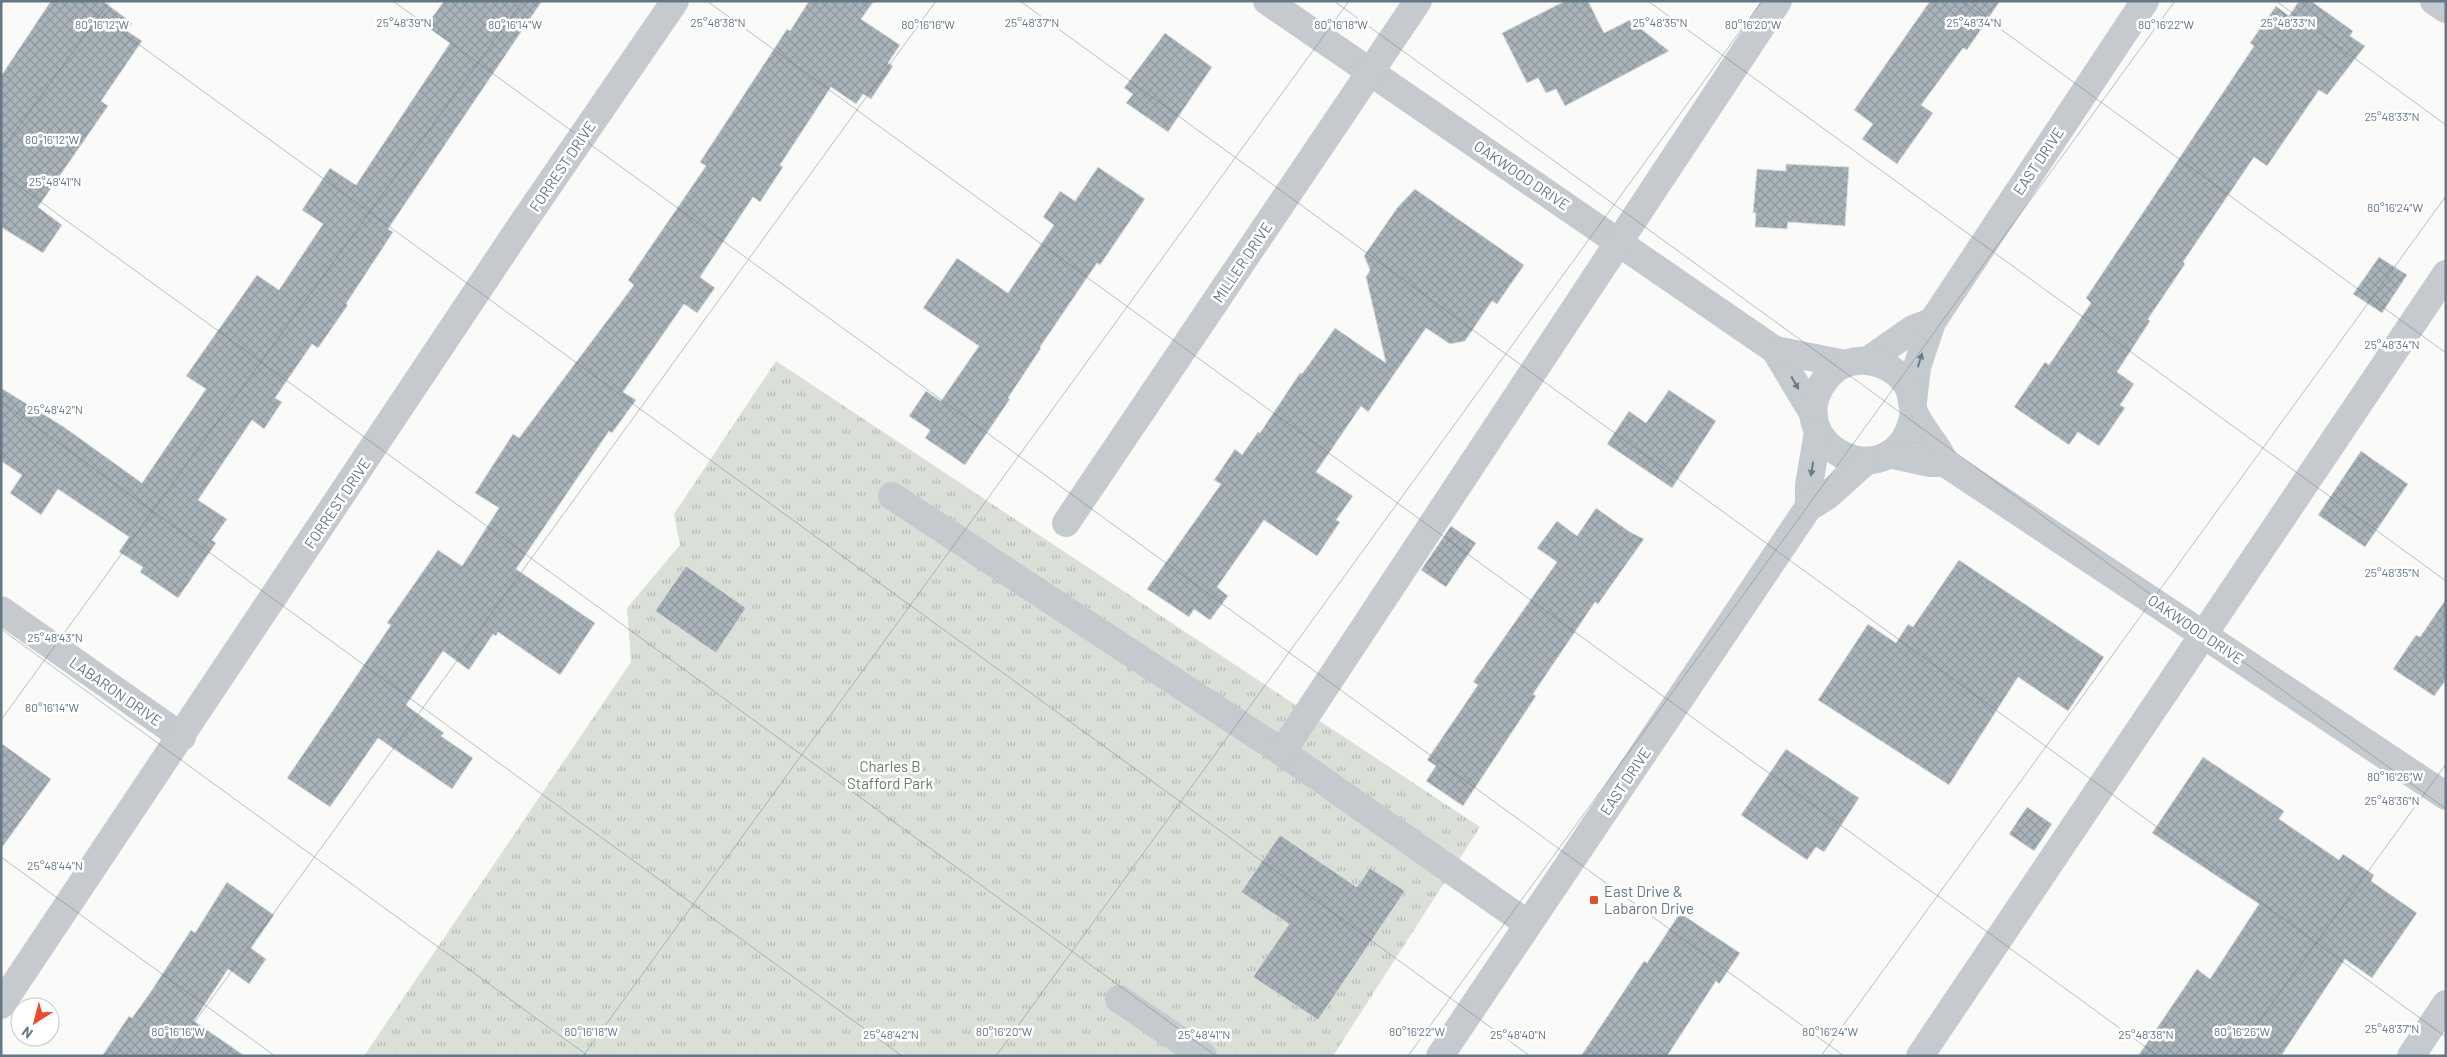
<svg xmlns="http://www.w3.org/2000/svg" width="2447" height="1057" viewBox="0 0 2447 1057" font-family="Barlow,sans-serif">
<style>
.park{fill:url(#park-tufts)}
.building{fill:url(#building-cross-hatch);stroke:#dcdcda}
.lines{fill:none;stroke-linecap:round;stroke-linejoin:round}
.minor{stroke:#c5cace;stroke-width:28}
.oneway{fill:#687b88}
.ticks{fill:none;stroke:#637784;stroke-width:1;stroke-opacity:0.45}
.poi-dot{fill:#ec4d26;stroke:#fff;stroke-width:2}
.labels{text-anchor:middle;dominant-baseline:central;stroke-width:5;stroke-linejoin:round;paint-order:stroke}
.street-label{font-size:15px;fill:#637784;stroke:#fff}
.park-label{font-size:15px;fill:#687b63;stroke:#fff}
.poi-label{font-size:15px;fill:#637784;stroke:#fff;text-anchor:start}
.ticks-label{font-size:12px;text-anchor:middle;fill:#637784;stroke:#fff;stroke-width:5;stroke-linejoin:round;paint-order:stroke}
</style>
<defs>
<pattern id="park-tufts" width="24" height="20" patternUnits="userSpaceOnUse" patternTransform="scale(1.25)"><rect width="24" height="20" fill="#dae0d7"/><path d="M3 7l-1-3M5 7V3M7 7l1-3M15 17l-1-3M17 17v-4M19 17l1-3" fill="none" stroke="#b4bab4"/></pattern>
<pattern id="building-cross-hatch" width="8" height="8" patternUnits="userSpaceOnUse" patternTransform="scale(1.25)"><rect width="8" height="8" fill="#a9b3ba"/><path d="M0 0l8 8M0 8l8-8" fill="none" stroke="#8d969d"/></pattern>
</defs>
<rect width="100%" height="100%" fill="#fafaf8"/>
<path class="park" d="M 776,361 L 1480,827 L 1333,1056 L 364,1056 L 631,662 L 627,608 L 680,545 L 674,514 Z"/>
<g class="building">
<path d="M 51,1 L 103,1 L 132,23 L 127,31 L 142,41 L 101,101 L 108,106 L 38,207 L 62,225 L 43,253 L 1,227 L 1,76 Z"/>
<path d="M 444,1 L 542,1 L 388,229 L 393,232 L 346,304 L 348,305 L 318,348 L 312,344 L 275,398 L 282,402 L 264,429 L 252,420 L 198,500 L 227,519 L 212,540 L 216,543 L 178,598 L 140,572 L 143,567 L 119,552 L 129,537 L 58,489 L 41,515 L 10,493 L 22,475 L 1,461 L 1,388 L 64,427 L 142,483 L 206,389 L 186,376 L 257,275 L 279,290 L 323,224 L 302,210 L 330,168 L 356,185 L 450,43 L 426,26 Z"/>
<path d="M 809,1 L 874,1 L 861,19 L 900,45 L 888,63 L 893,66 L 871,99 L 863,94 L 856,104 L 831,87 L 780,165 L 783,167 L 760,202 L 753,197 L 700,277 L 715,288 L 697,313 L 684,304 L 623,392 L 636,400 L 612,433 L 609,431 L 516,569 L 595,623 L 560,675 L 498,632 L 496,636 L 493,634 L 469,670 L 443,651 L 406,705 L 444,733 L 441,736 L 473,758 L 452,789 L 378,738 L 330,807 L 287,778 L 391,625 L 387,623 L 438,550 L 462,566 L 499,508 L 475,493 L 513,434 L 519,438 L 634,285 L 628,280 L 706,166 L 700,162 L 787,29 L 790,31 Z"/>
<path d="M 1565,1 L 1588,1 L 1604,33 L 1630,20 L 1669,51 L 1565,106 L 1556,89 L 1546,93 L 1538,78 L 1527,83 L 1502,33 Z"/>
<path d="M 1930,1 L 2000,1 L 1967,50 L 1963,48 L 1921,105 L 1933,113 L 1897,164 L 1862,139 L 1873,124 L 1854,110 Z"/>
<path d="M 2299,1 L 2311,1 L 2353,31 L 2350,36 L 2365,46 L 2327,95 L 2319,90 L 2267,166 L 2254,157 L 2183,262 L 2185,264 L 2148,319 L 2150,321 L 2117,372 L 2134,384 L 2120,405 L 2125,408 L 2099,446 L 2078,432 L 2069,445 L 2014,407 L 2045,362 L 2049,365 L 2091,303 L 2086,298 L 2254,46 L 2250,43 L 2276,6 L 2289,16 Z"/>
<path d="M 1165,33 L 1212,67 L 1168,132 L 1126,103 L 1133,94 L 1124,88 Z"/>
<path d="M 1786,164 L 1849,167 L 1845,226 L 1788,222 L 1787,229 L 1755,227 L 1756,213 L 1753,213 L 1757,169 L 1786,171 Z"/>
<path d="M 1098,167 L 1145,199 L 1100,265 L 1097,263 L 1040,347 L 1041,348 L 1008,398 L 1010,399 L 965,465 L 925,438 L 930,430 L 909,416 L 926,391 L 941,401 L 979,346 L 923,308 L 957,258 L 1008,293 L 1054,225 L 1043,217 L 1060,191 L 1075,201 Z"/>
<path d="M 1415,189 L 1524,265 L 1497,304 L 1492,301 L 1465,341 L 1450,344 L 1426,328 L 1368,412 L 1361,406 L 1316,472 L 1353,496 L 1336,520 L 1340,522 L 1317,556 L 1264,520 L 1217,587 L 1228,596 L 1210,620 L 1194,609 L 1189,617 L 1147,589 L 1221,484 L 1214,480 L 1235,449 L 1242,455 L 1258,432 L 1260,433 L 1300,373 L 1302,374 L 1335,328 L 1386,363 L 1366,277 L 1370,270 L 1364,256 L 1397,208 Z"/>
<path d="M 2379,257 L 2407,275 L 2382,313 L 2353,294 Z"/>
<path d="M 1669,390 L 1716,421 L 1672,488 L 1607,444 L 1629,411 L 1646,423 Z"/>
<path d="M 2361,451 L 2408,484 L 2365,547 L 2318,515 Z"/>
<path d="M 1596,508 L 1630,532 L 1644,539 L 1598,604 L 1595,602 L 1533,694 L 1536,696 L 1463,806 L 1426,781 L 1436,766 L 1427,760 L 1478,685 L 1473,682 L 1557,562 L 1537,548 L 1557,521 L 1577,536 Z"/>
<path d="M 1451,526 L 1476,543 L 1446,587 L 1421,570 Z"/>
<path d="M 1959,560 L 2104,657 L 2068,711 L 2018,677 L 1949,785 L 1818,700 L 1868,624 L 1896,643 L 1908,624 L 1913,627 Z"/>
<path d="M 686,566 L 746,608 L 716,653 L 655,611 Z"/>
<path d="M 2446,599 L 2446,680 L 2434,696 L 2393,669 L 2416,635 L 2420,637 Z"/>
<path d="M 1,743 L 51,779 L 1,849 Z"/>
<path d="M 1786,749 L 1859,798 L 1824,852 L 1816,847 L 1807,860 L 1741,815 Z"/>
<path d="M 2203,757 L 2284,811 L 2279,819 L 2339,860 L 2343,854 L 2374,875 L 2371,881 L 2417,913 L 2372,978 L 2345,959 L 2281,1056 L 2138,1056 L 2197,969 L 2210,979 L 2259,904 L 2152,833 Z"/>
<path d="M 2027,807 L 2052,824 L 2034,851 L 2009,834 Z"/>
<path d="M 1280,835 L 1357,887 L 1370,868 L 1405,891 L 1318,1020 L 1253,977 L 1289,924 L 1241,892 Z"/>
<path d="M 227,882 L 274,915 L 251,948 L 266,959 L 249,984 L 228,969 L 194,1021 L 245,1056 L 102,1056 L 129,1016 L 132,1018 L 150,993 L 191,930 L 195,933 Z"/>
<path d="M 1680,913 L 1740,953 L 1719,984 L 1716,981 L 1667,1056 L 1581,1056 L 1644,961 L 1647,963 Z"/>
</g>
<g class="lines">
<g class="minor">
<path d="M 1267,1 L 1775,350 L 1814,415"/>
<path d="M 2434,1 L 2446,9"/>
<path d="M 1775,350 L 1845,364"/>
<path d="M 1867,361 L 1913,329 L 1932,322"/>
<path d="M 1913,401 L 1917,367 L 1932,322 L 2145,1"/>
<path d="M 1914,413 C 1897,507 1771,444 1828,376 C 1849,351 1891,359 1907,385 C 1913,395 1911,405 1915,414 C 1923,432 1938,445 1945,463"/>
<path d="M 1889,454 L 1930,463 L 1945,463 L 2446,796"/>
<path d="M 892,496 L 1282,752 L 1528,924"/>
<path d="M 1809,506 L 1809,485 L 1818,432"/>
<path d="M 1066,523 L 1418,1"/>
<path d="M 1,610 L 182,737"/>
<path d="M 1282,752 L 1778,1"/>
<path d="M 1119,999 L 1203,1056"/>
<path d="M 1,1005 L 522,224 L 675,1"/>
<path d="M 1440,1056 L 1808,508 L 1827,496 L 1866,461"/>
<path d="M 1920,1056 L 2446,274"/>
<path d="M 2411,1056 L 2446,1004"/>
</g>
</g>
<defs><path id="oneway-solid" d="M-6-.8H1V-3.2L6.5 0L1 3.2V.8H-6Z" transform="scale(1.25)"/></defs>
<g class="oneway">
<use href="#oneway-solid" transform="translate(1920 360) rotate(-73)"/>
<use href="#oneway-solid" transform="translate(1795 383) rotate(60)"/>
<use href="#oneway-solid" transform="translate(1812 469) rotate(99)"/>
</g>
<path class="ticks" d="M 79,1 L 1530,1056M 393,1 L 1844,1056M 707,1 L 2158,1056M 1020,1 L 2446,1037M 1334,1 L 2446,809M 1648,1 L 2446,581M 1962,1 L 2446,353M 2276,1 L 2446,125M 1,151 L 110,1M 1,173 L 1216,1056M 1,401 L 902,1056M 1,629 L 588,1056M 1,720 L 523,1M 1,857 L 275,1056M 170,1056 L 936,1M 583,1056 L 1349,1M 996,1056 L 1762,1M 1408,1056 L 2175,1M 1821,1056 L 2446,196M 2234,1056 L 2446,764"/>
<rect class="poi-dot" x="1589" y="895" width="10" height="10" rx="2.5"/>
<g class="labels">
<g class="street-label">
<text transform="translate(2038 161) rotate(-56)">EAST DRIVE</text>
<text transform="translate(562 166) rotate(-56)">FORREST DRIVE</text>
<text transform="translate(1522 175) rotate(34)">OAKWOOD DRIVE</text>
<text transform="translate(1242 262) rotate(-56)">MILLER DRIVE</text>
<text transform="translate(337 503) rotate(-56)">FORREST DRIVE</text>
<text transform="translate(2196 629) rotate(34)">OAKWOOD DRIVE</text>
<text transform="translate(116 691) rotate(35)">LABARON DRIVE</text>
<text transform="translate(1625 781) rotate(-56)">EAST DRIVE</text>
</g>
<g class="park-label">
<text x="890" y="766">Charles B<tspan x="890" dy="17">Stafford Park</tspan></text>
</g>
<g class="poi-label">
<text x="1604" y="891">East Drive &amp;<tspan x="1604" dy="17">Labaron Drive</tspan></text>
</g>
</g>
<g class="ticks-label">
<text x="2288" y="27">25°48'33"N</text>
<text x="404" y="27">25°48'39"N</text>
<text x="718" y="27">25°48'38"N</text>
<text x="1032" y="27">25°48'37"N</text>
<text x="1660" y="27">25°48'35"N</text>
<text x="1974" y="27">25°48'34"N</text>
<text x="515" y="29">80°16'14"W</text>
<text x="928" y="29">80°16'16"W</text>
<text x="1341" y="29">80°16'18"W</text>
<text x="2166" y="29">80°16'22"W</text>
<text x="102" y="29">80°16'12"W</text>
<text x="1753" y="29">80°16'20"W</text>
<text x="2392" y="121">25°48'33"N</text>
<text x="52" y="144">80°16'12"W</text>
<text x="55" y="186">25°48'41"N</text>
<text x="2395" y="212">80°16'24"W</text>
<text x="2392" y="349">25°48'34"N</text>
<text x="55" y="414">25°48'42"N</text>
<text x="2392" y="577">25°48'35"N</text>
<text x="55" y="642">25°48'43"N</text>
<text x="52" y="712">80°16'14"W</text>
<text x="2395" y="781">80°16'26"W</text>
<text x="2392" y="805">25°48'36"N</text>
<text x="55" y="870">25°48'44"N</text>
<text x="2392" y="1033">25°48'37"N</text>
<text x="178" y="1036">80°16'16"W</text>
<text x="591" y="1036">80°16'18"W</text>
<text x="1004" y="1036">80°16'20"W</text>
<text x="1417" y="1036">80°16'22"W</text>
<text x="1830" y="1036">80°16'24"W</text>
<text x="2242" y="1036">80°16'26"W</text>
<text x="891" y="1039">25°48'42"N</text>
<text x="1204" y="1039">25°48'41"N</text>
<text x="1518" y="1039">25°48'40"N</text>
<text x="2146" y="1039">25°48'38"N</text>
</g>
<rect width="2447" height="1057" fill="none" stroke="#637784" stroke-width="5"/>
<g transform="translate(35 1022) rotate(216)"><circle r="24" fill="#ffffff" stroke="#c1c9ce"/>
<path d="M0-4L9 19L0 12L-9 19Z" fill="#ec4d26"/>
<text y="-8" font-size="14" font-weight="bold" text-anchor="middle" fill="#637784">N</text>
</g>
</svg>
